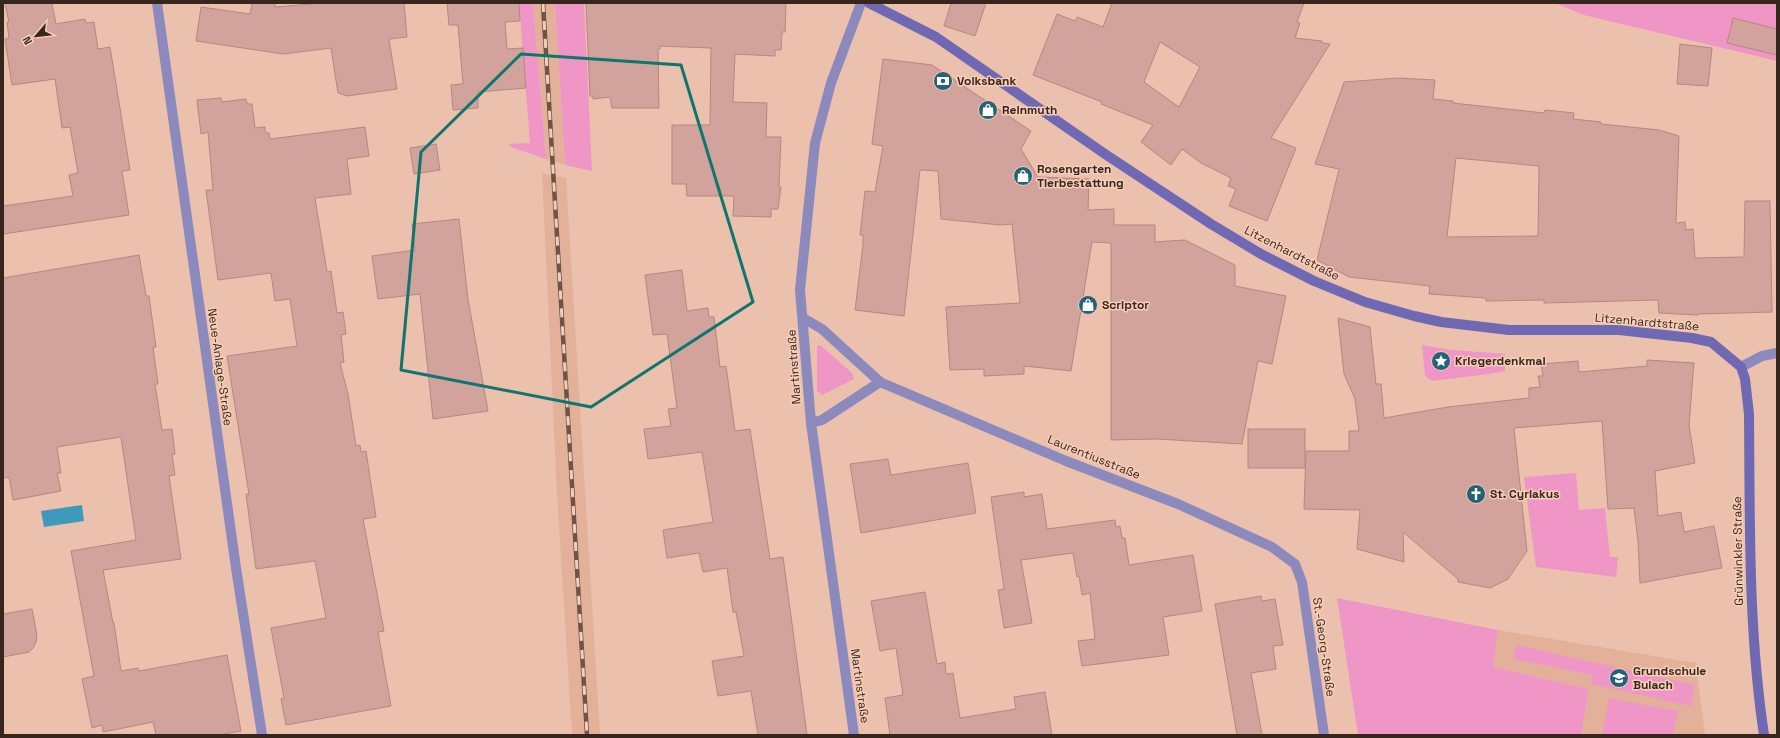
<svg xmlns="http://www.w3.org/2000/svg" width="1780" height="738" viewBox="0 0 1780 738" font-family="'Space Grotesk',sans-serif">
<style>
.built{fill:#e3b19a}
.green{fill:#f096c7}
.water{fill:#3d9abc}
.building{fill:#d2a39d;stroke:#b58782;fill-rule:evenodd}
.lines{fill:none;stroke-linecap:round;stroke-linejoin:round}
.street{stroke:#8c89bc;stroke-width:10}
.secondary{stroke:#6f68b3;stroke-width:10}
.rail-casing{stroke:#6c5449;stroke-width:4.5}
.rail{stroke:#f8cdb8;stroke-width:3;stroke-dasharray:9;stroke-linecap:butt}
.marked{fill:none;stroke:#0f766e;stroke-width:3;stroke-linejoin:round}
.labels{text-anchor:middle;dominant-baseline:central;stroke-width:3;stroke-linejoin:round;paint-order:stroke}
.poi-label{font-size:12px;font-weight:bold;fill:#36261e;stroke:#f8cdb8;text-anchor:start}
.street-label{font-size:12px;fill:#36261e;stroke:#f8cdb8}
</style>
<rect width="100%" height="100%" fill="#ebc0ac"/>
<g class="built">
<path d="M 533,3 L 555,3 L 565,165 L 546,159 Z"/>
<path d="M 542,173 L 566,178 L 600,735 L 572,735 L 557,495 Z"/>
<path d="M 1498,630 L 1696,663 L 1705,735 L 1581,735 L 1589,689 L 1492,667 Z"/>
</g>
<g class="green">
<path d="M 519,3 L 533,3 L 546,159 L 511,147 L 509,144 L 530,143 Z"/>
<path d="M 555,3 L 584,3 L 592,171 L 565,165 Z"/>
<path d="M 1555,3 L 1777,3 L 1777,61 L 1584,15 Z"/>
<path d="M 820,345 L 852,373 L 854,379 L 822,395 L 817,391 L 817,346 Z"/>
<path d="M 1422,345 L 1452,350 L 1505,354 L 1505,371 L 1489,374 L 1432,381 L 1425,376 Z"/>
<path d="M 1576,473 L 1579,510 L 1605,508 L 1610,557 L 1618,557 L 1616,577 L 1536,567 L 1524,477 Z"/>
<path d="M 1337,598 L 1498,630 L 1493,667 L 1589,689 L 1581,735 L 1358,735 Z"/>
<path d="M 1516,645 L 1695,685 L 1691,706 L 1591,684 L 1592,675 L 1514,659 Z"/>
<path d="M 1609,698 L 1678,711 L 1673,735 L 1602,735 Z"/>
</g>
<path class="water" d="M 82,505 L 84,521 L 44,527 L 41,511 Z"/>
<g class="building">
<path d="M 5,3 L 52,3 L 56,24 L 85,19 L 86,23 L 94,22 L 98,49 L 110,47 L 130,170 L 122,171 L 129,215 L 3,234 L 3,206 L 73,196 L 69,175 L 78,173 L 70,127 L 62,128 L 55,79 L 12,85 L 5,39 L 9,38 L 7,22 L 9,22 Z"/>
<path d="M 252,3 L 275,3 L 275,7 L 323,3 L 404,3 L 407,37 L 389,39 L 397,89 L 347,96 L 338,93 L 331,48 L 283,54 L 196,41 L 201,7 L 250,14 Z"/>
<path d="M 447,3 L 519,3 L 520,21 L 505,22 L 507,49 L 523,48 L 526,88 L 478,92 L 478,108 L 453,110 L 451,85 L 463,84 L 458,25 L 449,25 Z"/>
<path d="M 586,3 L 786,3 L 785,32 L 782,32 L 781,50 L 775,50 L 775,56 L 735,54 L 733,102 L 767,103 L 766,137 L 781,137 L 779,187 L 781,187 L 778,209 L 771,209 L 771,217 L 733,216 L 734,196 L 687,196 L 686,184 L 672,184 L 672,125 L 710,125 L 711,48 L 660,46 L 660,49 L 658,49 L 659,108 L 612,108 L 610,97 L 593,99 L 593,96 L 590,96 Z"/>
<path d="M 951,3 L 986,3 L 975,36 L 944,26 Z"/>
<path d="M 1112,3 L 1304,3 L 1297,22 L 1300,23 L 1295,38 L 1322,41 L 1322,43 L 1330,44 L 1271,138 L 1296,148 L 1267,221 L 1229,206 L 1236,189 L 1228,186 L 1231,178 L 1201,163 L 1182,149 L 1171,165 L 1141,142 L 1153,125 L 1101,104 L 1102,102 L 1033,75 L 1057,14 L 1075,21 L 1077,17 L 1103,27 ZM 1160,42 L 1200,67 L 1179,107 L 1144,82 Z"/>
<path d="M 1733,18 L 1777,29 L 1777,55 L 1727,43 Z"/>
<path d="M 1680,44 L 1712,48 L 1708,86 L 1677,84 Z"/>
<path d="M 883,59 L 932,65 L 1031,131 L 1021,149 L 1038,177 L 1089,179 L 1088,210 L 1114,209 L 1114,225 L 1155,225 L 1155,242 L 1185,240 L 1235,265 L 1235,286 L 1286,296 L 1272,364 L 1258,361 L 1242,444 L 1157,439 L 1111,440 L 1111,243 L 1092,242 L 1071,371 L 1024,366 L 1024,374 L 984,376 L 984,369 L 950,370 L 946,307 L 1020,303 L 1012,224 L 1000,225 L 941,219 L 938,171 L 920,170 L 904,316 L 855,310 L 863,245 L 863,235 L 860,235 L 865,191 L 875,192 L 883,146 L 872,144 Z"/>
<path d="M 1398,78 L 1435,80 L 1433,99 L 1453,101 L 1453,103 L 1544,113 L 1545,110 L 1574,113 L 1573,119 L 1601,122 L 1601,124 L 1659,130 L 1679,136 L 1676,223 L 1685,222 L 1686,230 L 1693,229 L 1695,258 L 1744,257 L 1745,201 L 1770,201 L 1772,312 L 1698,314 L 1698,315 L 1659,313 L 1658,300 L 1544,303 L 1544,300 L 1486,301 L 1486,298 L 1429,294 L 1430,286 L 1349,277 L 1317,260 L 1339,169 L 1315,164 L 1344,82 ZM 1456,158 L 1539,166 L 1538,236 L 1447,237 Z"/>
<path d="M 221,98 L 222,102 L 246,99 L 247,104 L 252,104 L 255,128 L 265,127 L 265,133 L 269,133 L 270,139 L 365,127 L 369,156 L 347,159 L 351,194 L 315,198 L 327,272 L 331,271 L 337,313 L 343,312 L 346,334 L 341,335 L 344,362 L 340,363 L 348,394 L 356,446 L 360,445 L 361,452 L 366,451 L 376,517 L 363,519 L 384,631 L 378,632 L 391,706 L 286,725 L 281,699 L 284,698 L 271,628 L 326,618 L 315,561 L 256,569 L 246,494 L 249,494 L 227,356 L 297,346 L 290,299 L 275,301 L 271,273 L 218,280 L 206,190 L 213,190 L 208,132 L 201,134 L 197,100 Z"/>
<path d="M 436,144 L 440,170 L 414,174 L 410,148 Z"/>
<path d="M 459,219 L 468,299 L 488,411 L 433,419 L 420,294 L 378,299 L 372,256 L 415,250 L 412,224 Z"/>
<path d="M 139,255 L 146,296 L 149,296 L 156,347 L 153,347 L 158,384 L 155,384 L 162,430 L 172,429 L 175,454 L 172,455 L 175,475 L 169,476 L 181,559 L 103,570 L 113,623 L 114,623 L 121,671 L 138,668 L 139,671 L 227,655 L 241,731 L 218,735 L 156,735 L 153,722 L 103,732 L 102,725 L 92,728 L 82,679 L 94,676 L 71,551 L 136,540 L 121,437 L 57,447 L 61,473 L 57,473 L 61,491 L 13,500 L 9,477 L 3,478 L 3,278 Z"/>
<path d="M 682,270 L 687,311 L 708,308 L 709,317 L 714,317 L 720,367 L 726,366 L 735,431 L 750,429 L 770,559 L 783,557 L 807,735 L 758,735 L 751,691 L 718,696 L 712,661 L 744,656 L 736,612 L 733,612 L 727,568 L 703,572 L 699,553 L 667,558 L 663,530 L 713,522 L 702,452 L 648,459 L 644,429 L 671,426 L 668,409 L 677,408 L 667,334 L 653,335 L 645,275 Z"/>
<path d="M 1338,318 L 1370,327 L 1376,384 L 1381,384 L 1384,418 L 1448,407 L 1529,398 L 1529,388 L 1540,387 L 1538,376 L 1543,376 L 1541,364 L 1578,361 L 1579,372 L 1647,366 L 1647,360 L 1694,363 L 1689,425 L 1695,463 L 1655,471 L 1658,516 L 1681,512 L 1684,532 L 1714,526 L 1722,568 L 1640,583 L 1638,541 L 1634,508 L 1608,509 L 1602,421 L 1514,428 L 1527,551 L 1508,579 L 1490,588 L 1458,582 L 1458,579 L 1403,532 L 1404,562 L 1357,549 L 1360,510 L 1304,509 L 1306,451 L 1349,451 L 1349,431 L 1359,431 L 1355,399 L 1344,374 Z"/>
<rect x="1248" y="429" width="57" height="39"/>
<path d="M 888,459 L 891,475 L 968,463 L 976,513 L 861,533 L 850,464 Z"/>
<path d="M 1024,492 L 1024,497 L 1042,494 L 1047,529 L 1115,520 L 1116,527 L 1120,526 L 1122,538 L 1125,538 L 1129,565 L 1193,555 L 1202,611 L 1163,617 L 1169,655 L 1082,666 L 1078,641 L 1095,639 L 1090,593 L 1082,595 L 1079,576 L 1077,577 L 1073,553 L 1021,560 L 1032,623 L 1004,628 L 998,590 L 1004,589 L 991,497 Z"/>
<path d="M 925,592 L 937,664 L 945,662 L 946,674 L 953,673 L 960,718 L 1016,709 L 1014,697 L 1045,692 L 1052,735 L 890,735 L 885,698 L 903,695 L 896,648 L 880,651 L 871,601 Z"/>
<path d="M 1261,596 L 1262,601 L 1275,599 L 1283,645 L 1273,646 L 1276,669 L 1251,673 L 1262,735 L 1237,735 L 1215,604 Z"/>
<path d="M 32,609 L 37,635 L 36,642 L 33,648 L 29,652 L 3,657 L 3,614 Z"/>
</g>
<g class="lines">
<g class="street">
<path d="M 157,3 L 236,568 L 262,735"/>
<path d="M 803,318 L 822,329 L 880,382 L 1066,461 L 1178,504 L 1272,547 L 1295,564 L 1302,582 L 1324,735"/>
<path d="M 1741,367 L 1762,356 L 1777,353"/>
<path d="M 811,423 L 822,420 L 880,382"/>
<path d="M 854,735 L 811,423 L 800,290 L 815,143 L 831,83 L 861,3"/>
</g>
<path class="secondary" d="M 869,3 L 936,37 L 1105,154 L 1211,224 L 1261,254 L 1314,281 L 1365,302 L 1414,316 L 1441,322 L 1509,330 L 1619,330 L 1692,338 L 1711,342 L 1741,367 L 1745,379 L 1749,414 C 1750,521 1748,628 1764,735"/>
<g class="rail-casing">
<path id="rail" d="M 543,3 L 587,735"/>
</g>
<use href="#rail" class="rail"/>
</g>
<path class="marked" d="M 521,54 L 681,65 L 753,302 L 591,407 L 401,370 L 421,152 Z"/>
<defs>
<g id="bank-disc" transform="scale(1)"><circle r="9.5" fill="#256279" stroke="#f8cdb8"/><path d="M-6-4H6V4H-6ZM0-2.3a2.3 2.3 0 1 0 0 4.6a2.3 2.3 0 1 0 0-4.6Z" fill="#fff"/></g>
<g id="shop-disc" transform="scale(1)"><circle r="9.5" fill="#256279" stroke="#f8cdb8"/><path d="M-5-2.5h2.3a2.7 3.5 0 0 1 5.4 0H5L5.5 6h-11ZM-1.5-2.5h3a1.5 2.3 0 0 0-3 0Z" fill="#fff"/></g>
<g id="sight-disc" transform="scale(1)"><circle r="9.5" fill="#256279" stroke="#f8cdb8"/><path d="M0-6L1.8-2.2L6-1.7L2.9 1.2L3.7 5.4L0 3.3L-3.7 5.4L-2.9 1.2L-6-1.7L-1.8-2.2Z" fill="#fff"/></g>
<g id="church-disc" transform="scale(1)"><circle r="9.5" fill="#256279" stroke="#f8cdb8"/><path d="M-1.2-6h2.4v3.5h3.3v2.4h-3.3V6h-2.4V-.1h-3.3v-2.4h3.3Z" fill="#fff"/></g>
<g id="school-disc" transform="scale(1)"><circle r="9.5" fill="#256279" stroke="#f8cdb8"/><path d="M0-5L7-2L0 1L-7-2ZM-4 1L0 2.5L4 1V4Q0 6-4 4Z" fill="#fff"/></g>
</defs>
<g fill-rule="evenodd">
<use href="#bank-disc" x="943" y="81"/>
<use href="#shop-disc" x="988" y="110"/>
<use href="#shop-disc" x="1023" y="176"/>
<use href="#shop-disc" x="1088" y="305"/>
<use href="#sight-disc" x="1441" y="361"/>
<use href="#church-disc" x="1476" y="494"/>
<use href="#school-disc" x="1619" y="678"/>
</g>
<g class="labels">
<g class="poi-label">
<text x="957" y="81">Volksbank</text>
<text x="1002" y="110">Reinmuth</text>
<text x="1037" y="169">Rosengarten<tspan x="1037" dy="14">Tierbestattung</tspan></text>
<text x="1102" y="305">Scriptor</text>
<text x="1455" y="361">Kriegerdenkmal</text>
<text x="1490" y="494">St. Cyriakus</text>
<text x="1633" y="671">Grundschule<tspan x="1633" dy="14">Bulach</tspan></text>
</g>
<g class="street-label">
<text transform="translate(1292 253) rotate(27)">Litzenhardtstraße</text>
<text transform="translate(1647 322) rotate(5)">Litzenhardtstraße</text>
<text transform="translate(220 367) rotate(82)">Neue-Anlage-Straße</text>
<text transform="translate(794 367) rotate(-94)">Martinstraße</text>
<text transform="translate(1094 457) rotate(22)">Laurentiusstraße</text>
<text transform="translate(1738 551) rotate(-91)">Grünwinkler Straße</text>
<text transform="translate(1324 647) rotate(82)">St.-Georg-Straße</text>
<text transform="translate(860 686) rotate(82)">Martinstraße</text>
</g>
</g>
<rect width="1780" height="738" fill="none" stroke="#36261e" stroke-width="8"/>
<g transform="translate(36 36) rotate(242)" stroke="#f8cdb8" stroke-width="3" paint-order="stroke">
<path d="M0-3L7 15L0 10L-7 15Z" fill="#36261e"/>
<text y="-6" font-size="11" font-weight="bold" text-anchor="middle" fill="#36261e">N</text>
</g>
</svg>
